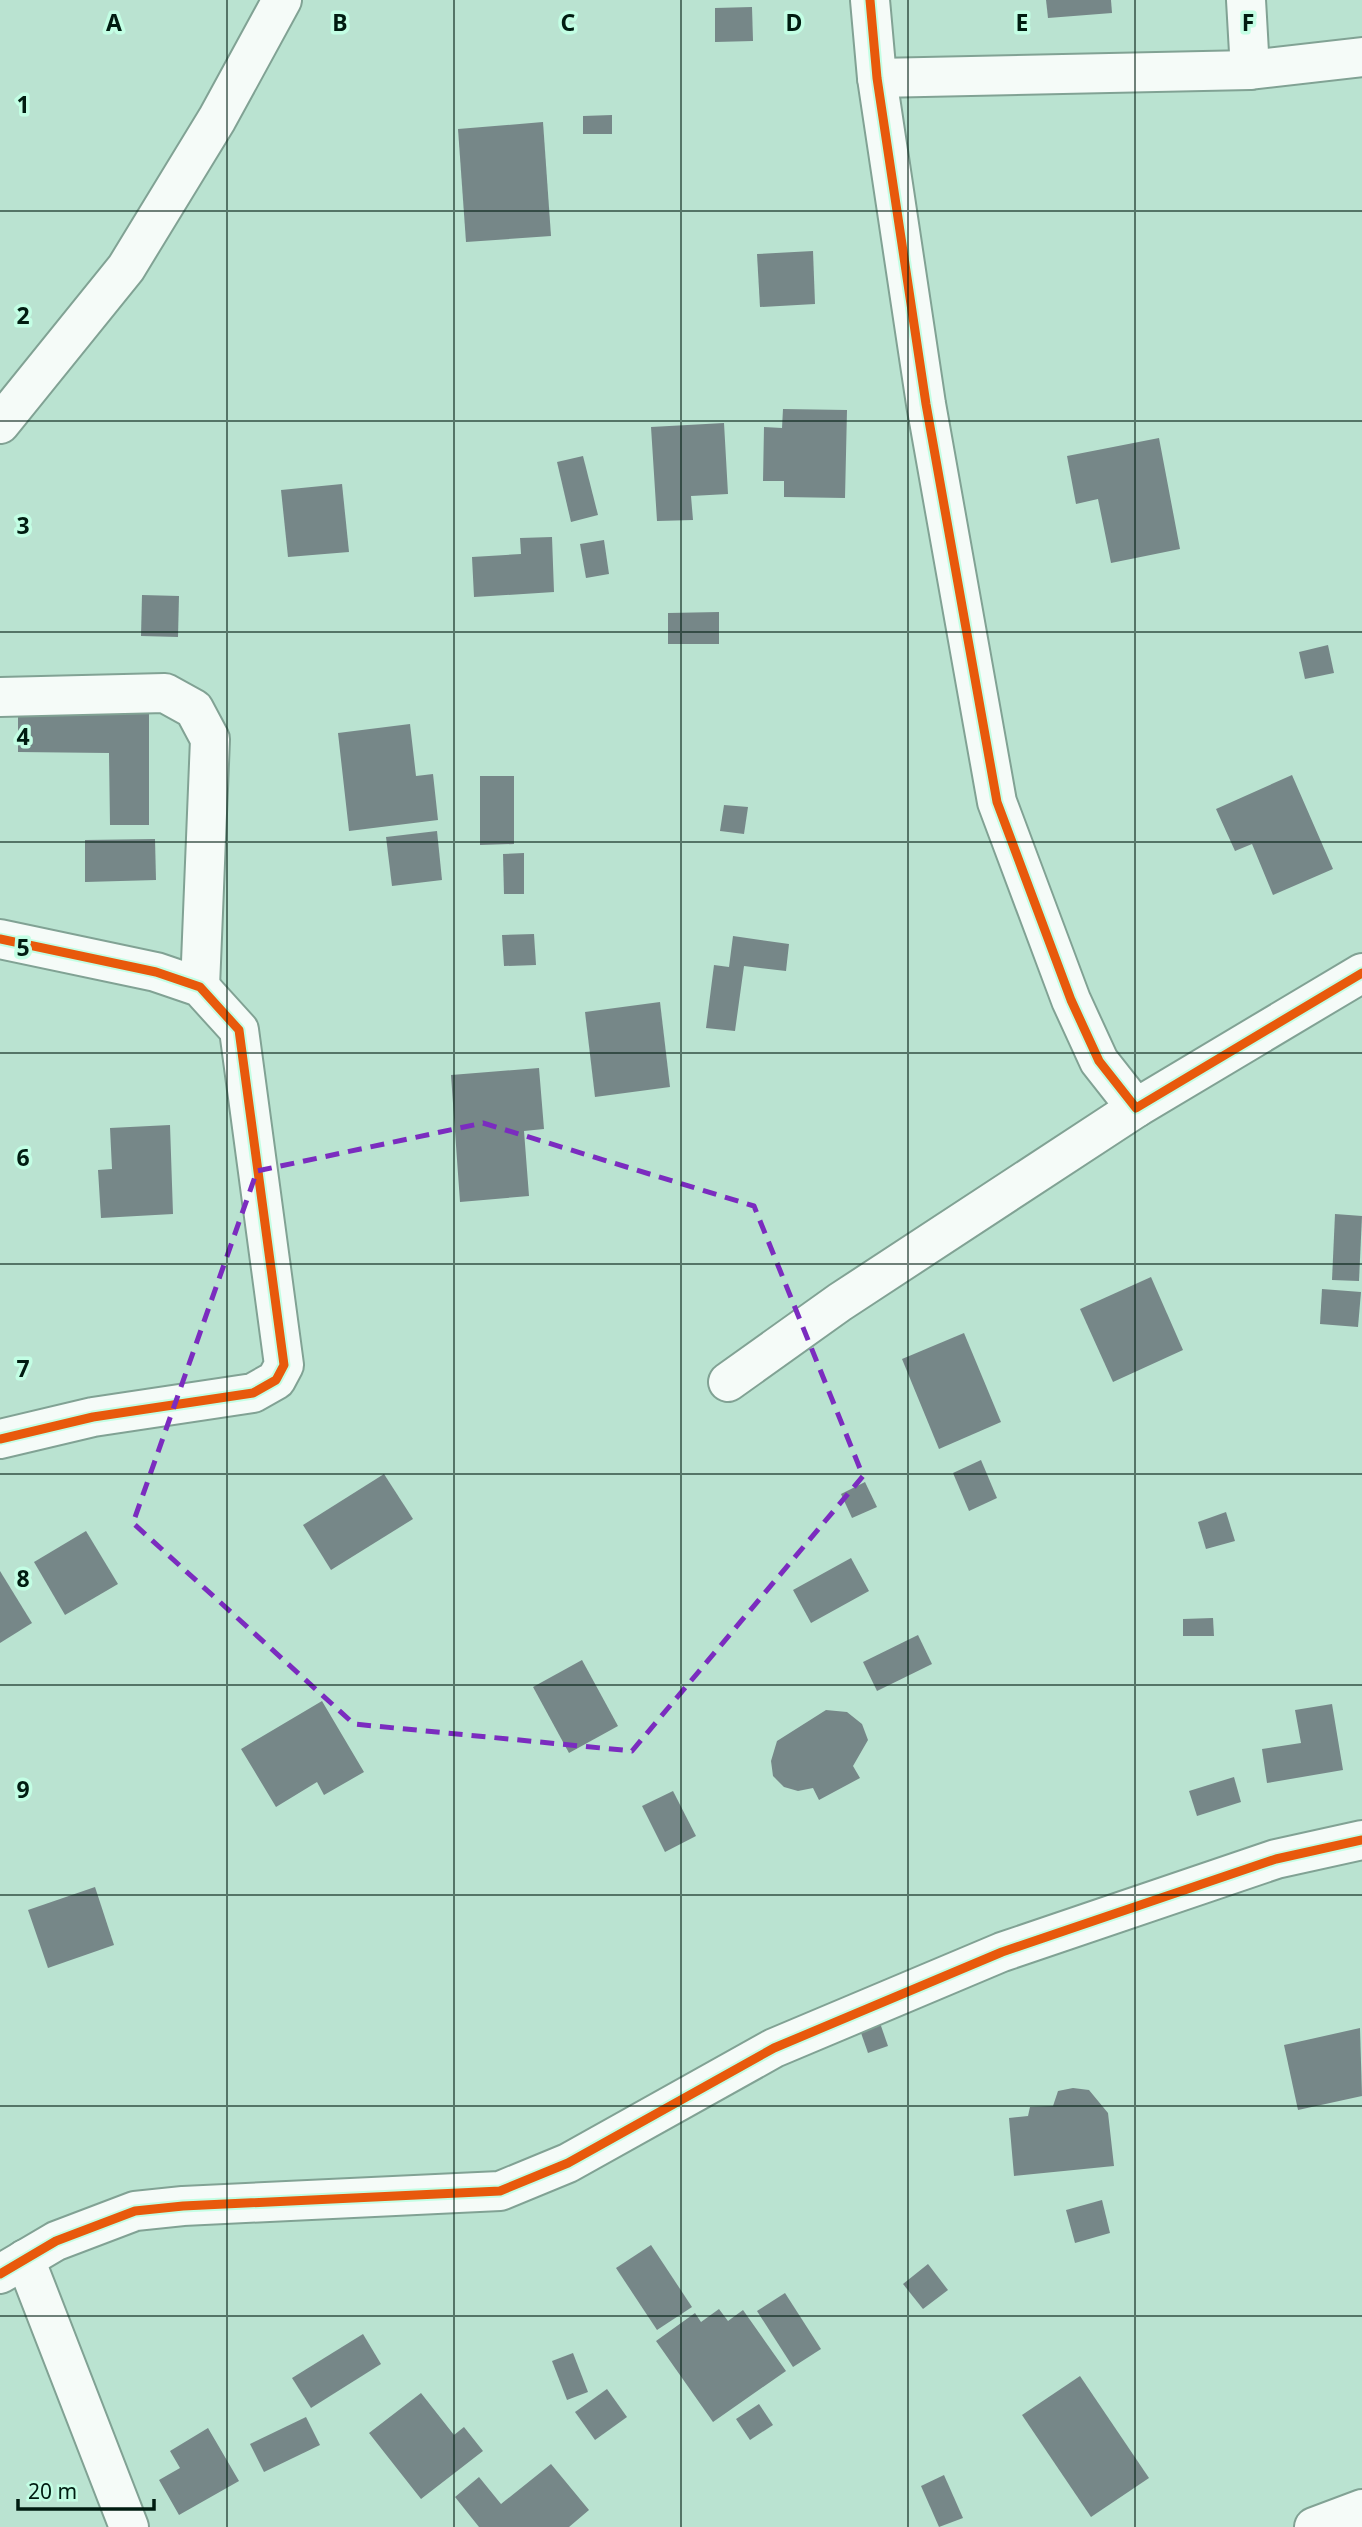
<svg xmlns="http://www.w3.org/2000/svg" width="1362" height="2527" viewBox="0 0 1362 2527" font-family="'Noto Sans',sans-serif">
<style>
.building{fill:#768788}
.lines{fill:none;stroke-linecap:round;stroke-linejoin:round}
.minor-casing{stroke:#81a294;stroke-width:42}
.minor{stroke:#f5fbf8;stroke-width:38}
.cycleway-casing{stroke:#c3fee4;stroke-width:13}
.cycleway{stroke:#e8590c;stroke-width:9}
.marked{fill:none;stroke:#7b2cbf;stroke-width:5;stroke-dasharray:14 9;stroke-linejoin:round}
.grid{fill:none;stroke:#001c11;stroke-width:2;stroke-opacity:0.55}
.grid-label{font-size:23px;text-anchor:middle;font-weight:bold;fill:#001c11;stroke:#c3fee4;stroke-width:7;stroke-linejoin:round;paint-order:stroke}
</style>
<rect width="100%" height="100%" fill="#bae3d1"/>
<g class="building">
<path d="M 1046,0 L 1111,0 L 1112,13 L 1048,18 Z"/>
<path d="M 752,7 L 753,41 L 715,42 L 715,8 Z"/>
<path d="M 612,115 L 612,134 L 583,134 L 583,116 Z"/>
<path d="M 543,122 L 551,236 L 466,242 L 458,129 Z"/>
<path d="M 813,251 L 815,304 L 760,307 L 757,254 Z"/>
<path d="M 783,409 L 847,410 L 845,498 L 784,497 L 784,481 L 763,481 L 764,427 L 782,428 Z"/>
<path d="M 724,423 L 728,494 L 691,496 L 693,520 L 657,521 L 651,427 Z"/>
<path d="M 1159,438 L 1180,549 L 1111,563 L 1098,499 L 1076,504 L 1067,456 Z"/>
<path d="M 583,456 L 598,515 L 571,522 L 557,462 Z"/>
<path d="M 342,484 L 349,552 L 288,557 L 281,490 Z"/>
<path d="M 552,537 L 554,592 L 474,597 L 472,557 L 521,554 L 520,538 Z"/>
<path d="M 604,540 L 609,574 L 586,578 L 580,544 Z"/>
<path d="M 142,595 L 179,596 L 178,637 L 141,636 Z"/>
<path d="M 719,612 L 719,644 L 668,644 L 668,613 Z"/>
<path d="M 1328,645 L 1334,673 L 1305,679 L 1299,652 Z"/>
<path d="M 149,712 L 149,825 L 110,825 L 109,753 L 18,752 L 18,713 Z"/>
<path d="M 410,724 L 416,776 L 433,774 L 438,820 L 349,831 L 338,733 Z"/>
<path d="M 1292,775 L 1333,869 L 1273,895 L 1252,844 L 1235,851 L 1216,809 Z"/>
<path d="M 480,776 L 514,776 L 514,844 L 480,845 Z"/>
<path d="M 724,805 L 748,807 L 744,834 L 720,831 Z"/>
<path d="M 437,831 L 442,880 L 392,886 L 386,837 Z"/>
<path d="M 155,839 L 156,880 L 85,882 L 85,840 Z"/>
<path d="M 524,853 L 524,894 L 504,894 L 503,854 Z"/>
<path d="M 534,934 L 536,965 L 504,966 L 502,935 Z"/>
<path d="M 733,936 L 789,944 L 786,971 L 744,966 L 735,1031 L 706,1028 L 714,965 L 729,967 Z"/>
<path d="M 660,1002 L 670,1087 L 595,1097 L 585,1012 Z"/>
<path d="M 539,1068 L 544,1129 L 524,1131 L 529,1196 L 460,1202 L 451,1075 Z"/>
<path d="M 170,1125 L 173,1214 L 101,1218 L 98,1170 L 112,1169 L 110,1128 Z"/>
<path d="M 1335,1214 L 1362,1216 L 1359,1281 L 1332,1280 Z"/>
<path d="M 1151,1277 L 1183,1350 L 1113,1382 L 1080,1309 Z"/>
<path d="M 1322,1289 L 1361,1292 L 1358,1327 L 1320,1324 Z"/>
<path d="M 964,1333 L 1001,1422 L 939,1449 L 902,1359 Z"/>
<path d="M 981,1460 L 997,1498 L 969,1511 L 953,1473 Z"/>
<path d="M 384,1474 L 413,1519 L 331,1570 L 303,1525 Z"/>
<path d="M 865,1482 L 877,1507 L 852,1518 L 841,1494 Z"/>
<path d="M 1226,1512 L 1235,1541 L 1206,1549 L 1198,1522 Z"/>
<path d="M 86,1531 L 118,1584 L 65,1615 L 34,1562 Z"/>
<path d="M 851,1558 L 869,1591 L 811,1623 L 793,1590 Z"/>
<path d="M 0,1571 L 32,1623 L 0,1643 Z"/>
<path d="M 1213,1618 L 1214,1636 L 1183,1636 L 1183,1619 Z"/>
<path d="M 918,1635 L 932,1664 L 877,1691 L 863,1662 Z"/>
<path d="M 582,1660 L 618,1726 L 569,1753 L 533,1687 Z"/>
<path d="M 322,1701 L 364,1772 L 324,1795 L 317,1782 L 276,1807 L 241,1749 Z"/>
<path d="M 1332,1704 L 1343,1770 L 1267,1783 L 1262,1749 L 1301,1743 L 1295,1710 Z"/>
<path d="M 826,1710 L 847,1712 L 862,1724 L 868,1740 L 853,1766 L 860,1778 L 819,1800 L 813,1788 L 798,1791 L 784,1787 L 773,1776 L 771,1761 L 777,1741 Z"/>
<path d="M 1234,1777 L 1241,1802 L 1197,1816 L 1189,1791 Z"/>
<path d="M 673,1791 L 696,1836 L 665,1852 L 642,1806 Z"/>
<path d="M 95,1887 L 114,1945 L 48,1968 L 28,1910 Z"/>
<path d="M 880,2023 L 888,2046 L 868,2053 L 860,2030 Z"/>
<path d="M 1360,2028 L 1362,2096 L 1298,2110 L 1284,2045 Z"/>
<path d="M 1073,2088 L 1089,2090 L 1108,2113 L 1114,2166 L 1014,2176 L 1009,2118 L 1028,2116 L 1030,2107 L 1053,2106 L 1058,2091 Z"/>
<path d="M 1102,2200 L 1110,2233 L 1075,2243 L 1066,2210 Z"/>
<path d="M 651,2245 L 692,2307 L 657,2330 L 616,2268 Z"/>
<path d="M 928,2264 L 948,2290 L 923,2309 L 903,2284 Z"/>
<path d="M 785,2293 L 821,2349 L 793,2367 L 757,2311 Z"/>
<path d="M 719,2309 L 728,2321 L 743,2310 L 786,2371 L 713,2422 L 656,2341 L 695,2313 L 701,2322 Z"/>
<path d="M 363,2334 L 381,2364 L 311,2408 L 292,2378 Z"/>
<path d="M 573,2353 L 588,2392 L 567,2400 L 552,2361 Z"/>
<path d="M 1080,2376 L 1149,2478 L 1091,2517 L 1022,2415 Z"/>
<path d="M 607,2389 L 627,2417 L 595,2440 L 575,2412 Z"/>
<path d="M 421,2393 L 454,2435 L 464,2427 L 483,2451 L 421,2499 L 369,2433 Z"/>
<path d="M 759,2404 L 773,2425 L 750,2440 L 736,2419 Z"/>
<path d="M 306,2417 L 320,2445 L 264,2472 L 250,2444 Z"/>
<path d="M 208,2428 L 239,2481 L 179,2515 L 159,2480 L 180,2468 L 170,2451 Z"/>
<path d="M 551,2464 L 589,2510 L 569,2527 L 479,2527 L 455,2497 L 479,2477 L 501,2504 Z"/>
<path d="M 944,2475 L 963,2518 L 939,2527 L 921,2486 Z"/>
</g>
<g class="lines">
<g class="minor-casing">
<g id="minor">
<path d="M 870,0 L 877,78 L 926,404 L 997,802 L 1071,1000 L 1099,1061 L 1136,1108 L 1362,973"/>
<path d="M 1246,0 L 1250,70"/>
<path d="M 877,78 L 1250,70 L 1362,57"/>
<path d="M 0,424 L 126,268 L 217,119 L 282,0"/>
<path d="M 0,697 L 165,693 L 194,709 L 210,739 L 200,987"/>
<path d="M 0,939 L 156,972 L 200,987 L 239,1030 L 284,1365 L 276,1380 L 253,1393 L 93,1417 L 0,1439"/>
<path d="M 728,1382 L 840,1302 L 1136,1108"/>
<path d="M 25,2259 L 129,2527"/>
<path d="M 0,2274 L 56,2241 L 135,2211 L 183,2206 L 500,2191 L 568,2163 L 774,2048 L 1002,1952 L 1276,1859 L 1362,1840"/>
<path d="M 1314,2527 L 1362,2509"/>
</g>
</g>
<use href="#minor" class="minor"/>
<g class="cycleway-casing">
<g id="cycleway">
<path d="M 870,0 L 877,78 L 926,404 L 997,802 L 1071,1000 L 1099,1061 L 1136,1108 L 1362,973"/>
<path d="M 0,939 L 156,972 L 200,987 L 239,1030 L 284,1365 L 276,1380 L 253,1393 L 93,1417 L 0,1439"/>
<path d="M 0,2274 L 56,2241 L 135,2211 L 183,2206 L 500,2191 L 568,2163 L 774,2048 L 1002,1952 L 1276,1859 L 1362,1840"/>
</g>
</g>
<use href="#cycleway" class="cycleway"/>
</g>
<path class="marked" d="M 483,1123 L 754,1206 L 863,1476 L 632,1751 L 354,1724 L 133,1523 L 257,1171 Z"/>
<path class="grid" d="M 227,0 L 227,2527M 454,0 L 454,2527M 681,0 L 681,2527M 908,0 L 908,2527M 1135,0 L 1135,2527M 0,211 L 1362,211M 0,421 L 1362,421M 0,632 L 1362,632M 0,842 L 1362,842M 0,1053 L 1362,1053M 0,1264 L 1362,1264M 0,1474 L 1362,1474M 0,1685 L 1362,1685M 0,1895 L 1362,1895M 0,2106 L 1362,2106M 0,2316 L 1362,2316"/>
<g class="grid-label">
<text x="114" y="31">A</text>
<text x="340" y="31">B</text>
<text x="568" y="31">C</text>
<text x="794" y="31">D</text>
<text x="1022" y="31">E</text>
<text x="1248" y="31">F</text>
<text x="23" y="113">1</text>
<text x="23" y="324">2</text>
<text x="23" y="534">3</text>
<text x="23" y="745">4</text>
<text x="23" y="956">5</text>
<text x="23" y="1166">6</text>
<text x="23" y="1377">7</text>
<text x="23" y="1587">8</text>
<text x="23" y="1798">9</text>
</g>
<path d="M18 2499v10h136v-10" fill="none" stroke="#001c11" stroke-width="3.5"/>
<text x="28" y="2499" font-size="21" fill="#001c11" stroke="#c3fee4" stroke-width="5" paint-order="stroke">20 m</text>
</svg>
